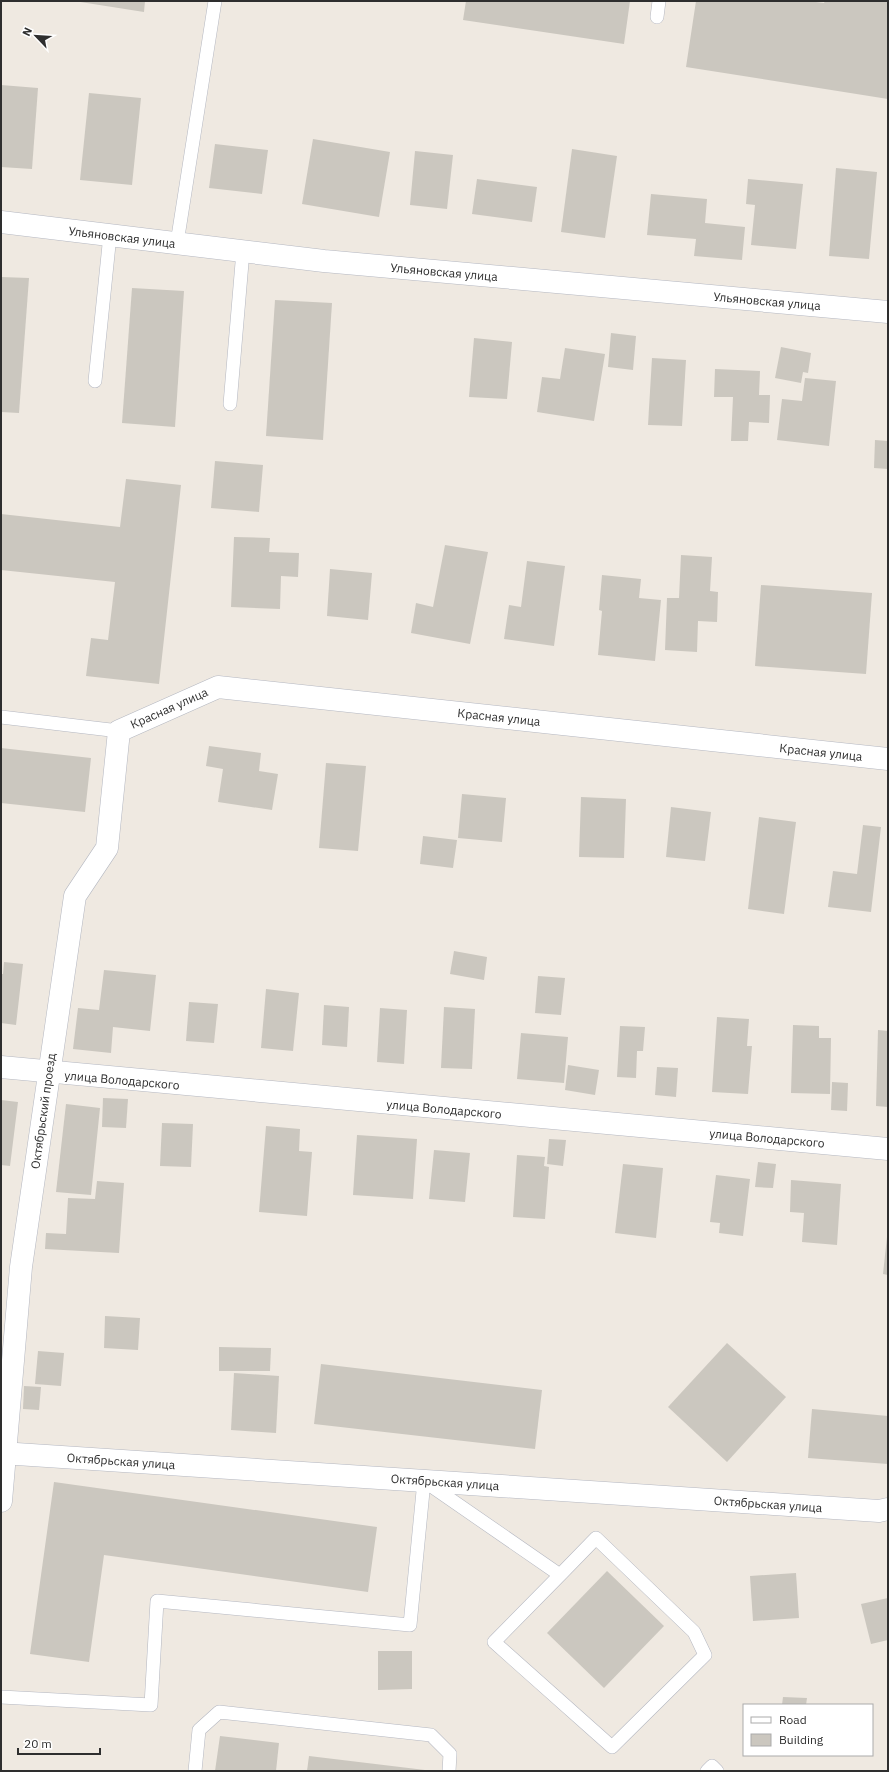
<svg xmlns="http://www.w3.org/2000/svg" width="889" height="1772" viewBox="0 0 889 1772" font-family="'IBM Plex Sans',sans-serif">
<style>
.building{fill:#cbc7bf}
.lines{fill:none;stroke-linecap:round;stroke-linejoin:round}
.lane-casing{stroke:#b4b7c1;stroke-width:14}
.street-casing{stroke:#b4b7c1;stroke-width:23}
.lane{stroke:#fff;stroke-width:13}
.street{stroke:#fff;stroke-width:22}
.labels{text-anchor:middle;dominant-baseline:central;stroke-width:4;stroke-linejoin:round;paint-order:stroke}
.street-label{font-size:12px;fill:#2e2e2e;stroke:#fff}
</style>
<rect width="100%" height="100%" fill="#efe9e1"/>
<g class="building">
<path d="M 74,1 L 145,1 L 144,12 Z"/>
<path d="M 466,1 L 630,1 L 624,44 L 463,20 Z"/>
<path d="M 696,1 L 808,1 L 824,3 L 825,1 L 888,1 L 888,99 L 686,67 Z"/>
<path d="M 1,85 L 38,88 L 32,169 L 1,167 Z"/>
<path d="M 89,93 L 141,98 L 132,185 L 80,180 Z"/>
<path d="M 313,139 L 390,152 L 379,217 L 302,204 Z"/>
<path d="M 215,144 L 268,150 L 262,194 L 209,188 Z"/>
<path d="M 572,149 L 617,156 L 605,238 L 561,232 Z"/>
<path d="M 415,151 L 453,155 L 447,209 L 410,205 Z"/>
<path d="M 836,168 L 877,172 L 869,259 L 829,256 Z"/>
<path d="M 477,179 L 537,187 L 532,222 L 472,214 Z"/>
<path d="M 748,179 L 803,184 L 796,249 L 751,245 L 755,205 L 746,204 Z"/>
<path d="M 651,194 L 707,199 L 705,223 L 745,227 L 742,260 L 694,256 L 696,239 L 647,235 Z"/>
<path d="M 1,277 L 29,278 L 19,413 L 1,412 Z"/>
<path d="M 132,288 L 184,291 L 175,427 L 122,423 Z"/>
<path d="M 275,300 L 332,303 L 323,440 L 266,436 Z"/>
<path d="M 611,333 L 636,336 L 633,370 L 608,367 Z"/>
<path d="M 474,338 L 512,342 L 507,399 L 469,397 Z"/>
<path d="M 781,347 L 811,353 L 808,373 L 803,372 L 801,383 L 775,378 Z"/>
<path d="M 565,348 L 605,354 L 594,421 L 537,412 L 542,377 L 560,379 Z"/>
<path d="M 652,358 L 686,360 L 682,426 L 648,425 Z"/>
<path d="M 715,369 L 760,371 L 759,395 L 770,395 L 769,423 L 749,422 L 748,441 L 731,441 L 733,397 L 714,397 Z"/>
<path d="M 805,378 L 836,381 L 829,446 L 777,440 L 782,399 L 802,401 Z"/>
<path d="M 875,440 L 888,441 L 888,469 L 874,468 Z"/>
<path d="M 215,461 L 263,465 L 259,512 L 211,508 Z"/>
<path d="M 126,479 L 181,485 L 159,684 L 86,676 L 91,638 L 108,640 L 115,582 L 1,570 L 1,514 L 120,527 Z"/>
<path d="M 234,537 L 270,538 L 269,552 L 299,553 L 298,577 L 281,576 L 280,609 L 231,607 Z"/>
<path d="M 445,545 L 488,552 L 470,644 L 411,633 L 416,603 L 433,607 Z"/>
<path d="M 681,555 L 712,557 L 710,591 L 718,592 L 717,622 L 698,621 L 697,652 L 665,650 L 667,598 L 679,598 Z"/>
<path d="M 527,561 L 565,566 L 554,646 L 504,639 L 509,605 L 521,607 Z"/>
<path d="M 330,569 L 372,573 L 368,620 L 327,616 Z"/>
<path d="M 602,575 L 641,579 L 639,598 L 661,600 L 655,661 L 598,655 L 602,611 L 599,610 Z"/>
<path d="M 761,585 L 872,593 L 866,674 L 755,666 Z"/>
<path d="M 209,746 L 261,753 L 259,771 L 278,774 L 272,810 L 218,802 L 223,769 L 206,766 Z"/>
<path d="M 1,748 L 91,758 L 85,812 L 1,803 Z"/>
<path d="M 326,763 L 366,766 L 358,851 L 319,848 Z"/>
<path d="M 462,794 L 506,798 L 502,842 L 458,838 Z"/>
<path d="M 581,797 L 626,799 L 624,858 L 579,857 Z"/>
<path d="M 671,807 L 711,812 L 705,861 L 666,857 Z"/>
<path d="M 759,817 L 796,822 L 784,914 L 748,909 Z"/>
<path d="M 863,825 L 881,827 L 871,912 L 828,907 L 833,871 L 857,874 Z"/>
<path d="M 423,836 L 457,840 L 453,868 L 420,864 Z"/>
<path d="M 454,951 L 487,957 L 484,980 L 450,974 Z"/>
<path d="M 4,962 L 23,964 L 16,1025 L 1,1023 L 1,974 L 3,974 Z"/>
<path d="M 104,970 L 156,975 L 150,1031 L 113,1027 L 111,1053 L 73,1049 L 78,1008 L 99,1010 Z"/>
<path d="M 538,976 L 565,978 L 561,1015 L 535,1013 Z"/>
<path d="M 266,989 L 299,993 L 293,1051 L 261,1048 Z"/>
<path d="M 189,1002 L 218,1004 L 214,1043 L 186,1041 Z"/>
<path d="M 324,1005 L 349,1007 L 347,1047 L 322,1045 Z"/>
<path d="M 444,1007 L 475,1009 L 472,1069 L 441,1068 Z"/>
<path d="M 380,1008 L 407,1010 L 404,1064 L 377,1062 Z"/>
<path d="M 717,1017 L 749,1019 L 747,1046 L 752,1046 L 748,1094 L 712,1092 Z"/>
<path d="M 793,1025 L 819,1026 L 819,1038 L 831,1038 L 830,1094 L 791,1093 Z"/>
<path d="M 620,1026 L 645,1027 L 643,1051 L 637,1051 L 636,1078 L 617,1077 Z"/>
<path d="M 878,1030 L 888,1031 L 888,1107 L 876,1106 Z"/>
<path d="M 521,1033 L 568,1037 L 564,1083 L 517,1079 Z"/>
<path d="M 568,1065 L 599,1070 L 595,1095 L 565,1090 Z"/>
<path d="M 657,1067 L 678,1068 L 676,1097 L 655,1095 Z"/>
<path d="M 832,1082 L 848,1083 L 847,1111 L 831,1110 Z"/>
<path d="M 103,1098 L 128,1099 L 126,1128 L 102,1127 Z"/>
<path d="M 1,1100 L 18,1102 L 10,1166 L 1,1165 Z"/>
<path d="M 66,1104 L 100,1108 L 91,1195 L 56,1192 Z"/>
<path d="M 162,1123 L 193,1124 L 191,1167 L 160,1166 Z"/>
<path d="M 266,1126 L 300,1129 L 299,1151 L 312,1152 L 307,1216 L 259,1212 Z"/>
<path d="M 357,1135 L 417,1139 L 413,1199 L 353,1195 Z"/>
<path d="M 549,1139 L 566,1140 L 563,1166 L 547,1164 Z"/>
<path d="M 434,1150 L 470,1153 L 465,1202 L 429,1199 Z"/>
<path d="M 517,1155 L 545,1157 L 544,1166 L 549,1167 L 545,1219 L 513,1217 Z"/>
<path d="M 758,1162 L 776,1164 L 773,1188 L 755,1187 Z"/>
<path d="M 623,1164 L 663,1168 L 656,1238 L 615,1233 Z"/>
<path d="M 716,1175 L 750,1179 L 743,1236 L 719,1233 L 720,1223 L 710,1222 Z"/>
<path d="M 791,1180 L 841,1184 L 837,1245 L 802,1242 L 804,1213 L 790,1212 Z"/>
<path d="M 97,1181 L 124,1183 L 119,1253 L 45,1249 L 46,1233 L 66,1234 L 68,1198 L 95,1199 Z"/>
<path d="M 887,1237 L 888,1237 L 888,1275 L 883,1274 Z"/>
<path d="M 105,1316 L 140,1318 L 138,1350 L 104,1348 Z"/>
<path d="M 727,1343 L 786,1397 L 727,1462 L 668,1407 Z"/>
<path d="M 219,1347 L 271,1348 L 270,1371 L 219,1371 Z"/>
<path d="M 38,1351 L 64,1353 L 61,1386 L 35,1384 Z"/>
<path d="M 321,1364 L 542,1390 L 535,1449 L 314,1424 Z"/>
<path d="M 234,1373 L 279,1376 L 276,1433 L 231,1430 Z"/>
<path d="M 24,1386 L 41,1387 L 39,1410 L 23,1409 Z"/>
<path d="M 812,1409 L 888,1416 L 888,1464 L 808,1458 Z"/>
<path d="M 54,1482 L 377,1527 L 368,1592 L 104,1555 L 89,1662 L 30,1654 Z"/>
<path d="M 607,1571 L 664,1626 L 604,1688 L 547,1633 Z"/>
<path d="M 796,1573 L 799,1618 L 753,1621 L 750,1576 Z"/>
<path d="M 888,1598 L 888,1640 L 871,1644 L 861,1604 Z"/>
<path d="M 378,1651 L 412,1651 L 412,1689 L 378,1690 Z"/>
<path d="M 783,1697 L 807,1698 L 806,1705 L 782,1705 Z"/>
<path d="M 220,1736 L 279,1743 L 276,1771 L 215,1771 Z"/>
<path d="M 309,1756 L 425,1770 L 425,1771 L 307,1771 Z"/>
</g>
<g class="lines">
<g class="lane-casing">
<g id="lane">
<path d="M 657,17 L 659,1"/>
<path d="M 177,243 L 215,1"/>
<path d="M 95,381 L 110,235"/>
<path d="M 230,404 L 243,251"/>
<path d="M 1,717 L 119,731"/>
<path d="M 1,1697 L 151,1705 L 157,1601 L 410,1625 L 424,1481 L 560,1575 L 494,1642 L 612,1747 L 705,1655 L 694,1632 L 596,1538 L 560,1575"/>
<path d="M 195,1771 L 199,1730 L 219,1712 L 431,1735 L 450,1754 L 449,1771"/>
<path d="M 707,1771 L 712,1766 L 717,1771"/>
</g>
</g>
<g class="street-casing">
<g id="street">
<path d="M 1,222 L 324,261 L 888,312"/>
<path d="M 1,1067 L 888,1149"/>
<path d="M 1,1453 L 879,1511 L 888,1509"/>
<path d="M 1,1501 L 21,1267 L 75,896 L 107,848 L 119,731 L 218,687 L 888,759"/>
</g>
</g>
<use href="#lane" class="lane"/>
<use href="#street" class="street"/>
</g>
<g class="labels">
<g class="street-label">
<text transform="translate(122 237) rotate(7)">Ульяновская улица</text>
<text transform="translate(444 272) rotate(5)">Ульяновская улица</text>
<text transform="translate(767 301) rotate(5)">Ульяновская улица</text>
<text transform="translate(169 708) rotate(-24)">Красная улица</text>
<text transform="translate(499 717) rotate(6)">Красная улица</text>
<text transform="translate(821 752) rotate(6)">Красная улица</text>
<text transform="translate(122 1080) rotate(5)">улица Володарского</text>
<text transform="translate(444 1109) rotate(5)">улица Володарского</text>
<text transform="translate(43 1111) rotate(-82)">Октябрьский проезд</text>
<text transform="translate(767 1138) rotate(5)">улица Володарского</text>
<text transform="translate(121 1461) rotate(4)">Октябрьская улица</text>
<text transform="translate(445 1482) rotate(4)">Октябрьская улица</text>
<text transform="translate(768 1504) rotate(4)">Октябрьская улица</text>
</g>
</g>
<rect width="889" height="1772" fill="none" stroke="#2e2e2e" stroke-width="4"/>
<rect x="743" y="1704" width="130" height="52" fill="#ffffff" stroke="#ababab"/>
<rect x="751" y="1717" width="20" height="6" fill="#ffffff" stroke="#ababab"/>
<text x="779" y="1724" font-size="12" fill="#2e2e2e">Road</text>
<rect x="751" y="1734" width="20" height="12" fill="#cbc7bf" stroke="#ababab"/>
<text x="779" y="1744" font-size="12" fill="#2e2e2e">Building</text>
<g transform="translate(36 36) rotate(295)" stroke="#ffffff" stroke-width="3" paint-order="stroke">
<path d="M0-3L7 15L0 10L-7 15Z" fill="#2e2e2e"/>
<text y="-6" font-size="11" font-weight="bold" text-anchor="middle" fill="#2e2e2e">N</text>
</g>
<path d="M18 1748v6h82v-6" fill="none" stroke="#2e2e2e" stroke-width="2"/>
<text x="24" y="1748" font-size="12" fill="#2e2e2e" stroke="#ffffff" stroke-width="3" paint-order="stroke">20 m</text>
</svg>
